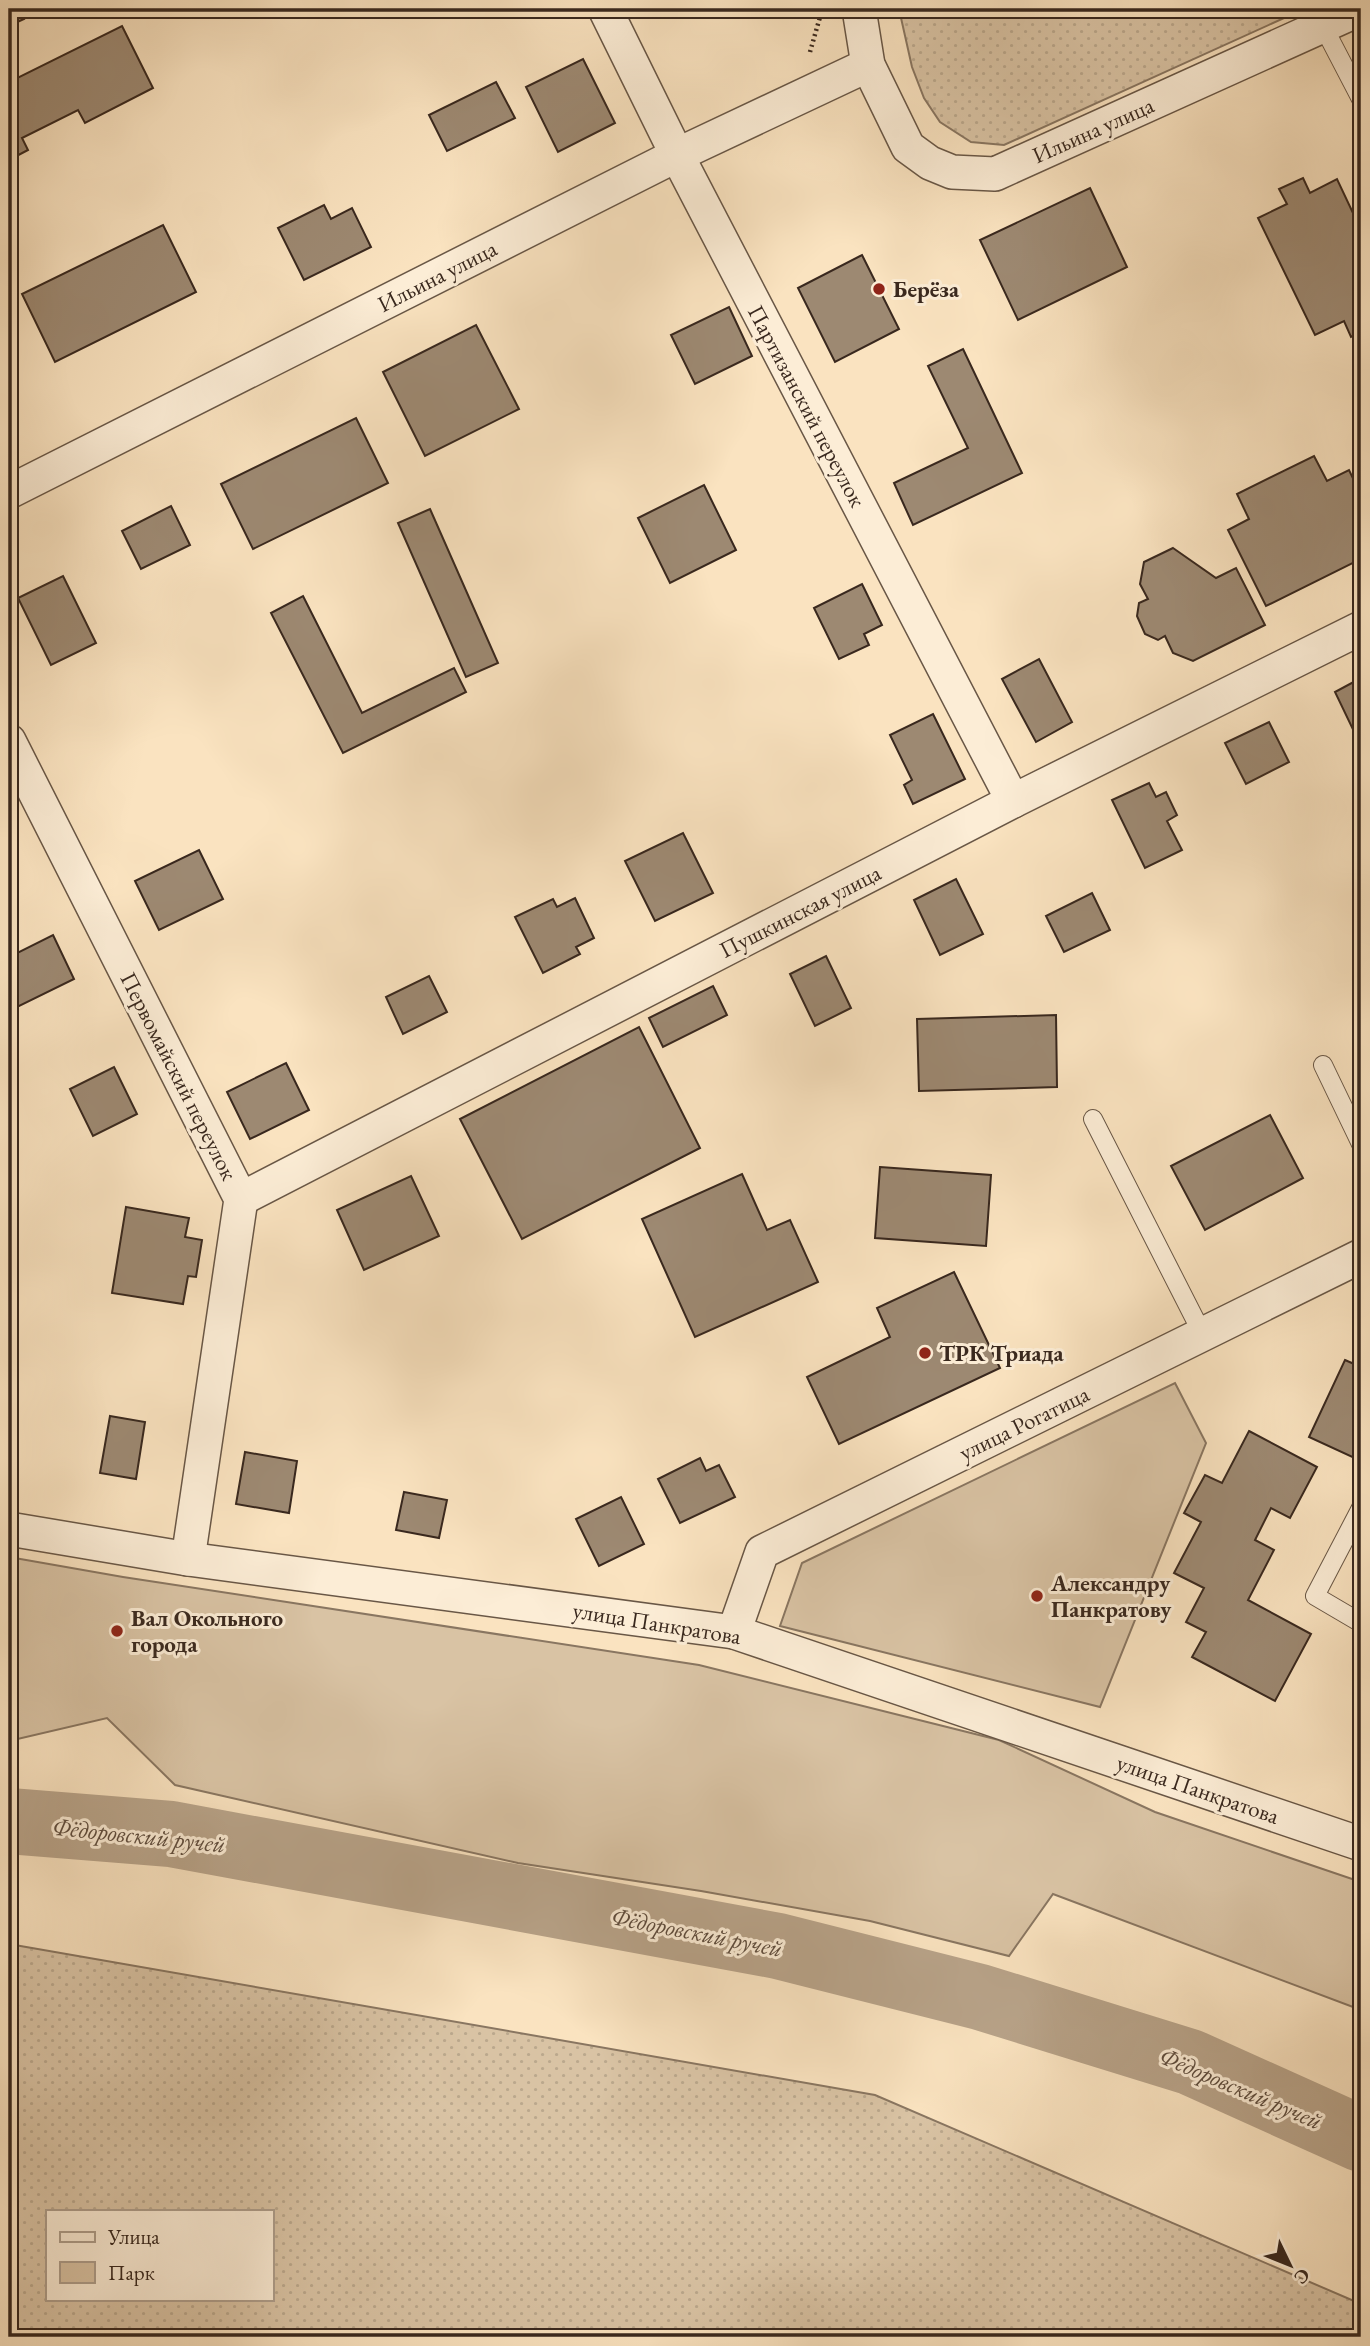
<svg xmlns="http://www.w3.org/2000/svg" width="1370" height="2346" viewBox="0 0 1370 2346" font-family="'EB Garamond',serif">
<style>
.grass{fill:url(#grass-dots);stroke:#897661;stroke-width:2;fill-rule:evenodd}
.park{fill:#d9c3a4;stroke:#897661;stroke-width:2}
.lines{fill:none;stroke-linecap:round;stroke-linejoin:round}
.river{stroke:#b8a389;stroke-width:66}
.building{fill:#9d8972;stroke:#39281e;stroke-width:2}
.lane-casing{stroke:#695746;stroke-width:20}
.street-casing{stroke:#695746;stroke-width:36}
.path{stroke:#39281e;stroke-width:4.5;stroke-dasharray:2 3.5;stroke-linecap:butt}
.lane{stroke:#fcedd6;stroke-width:18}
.street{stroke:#fcedd6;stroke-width:33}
.poi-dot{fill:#8f2418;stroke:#fcedd6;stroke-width:2.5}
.labels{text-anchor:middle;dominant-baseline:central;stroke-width:6;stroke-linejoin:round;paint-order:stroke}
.street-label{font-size:23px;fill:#39281e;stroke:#fcedd6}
.poi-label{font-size:23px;font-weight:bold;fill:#39281e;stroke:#fcedd6;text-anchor:start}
.water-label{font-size:24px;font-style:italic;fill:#5f4d3e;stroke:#fcedd6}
</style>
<defs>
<pattern id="grass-dots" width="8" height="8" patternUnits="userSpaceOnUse" patternTransform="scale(1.75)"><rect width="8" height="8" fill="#d9c3a4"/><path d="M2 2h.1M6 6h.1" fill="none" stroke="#bba88d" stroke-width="1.8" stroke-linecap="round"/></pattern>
</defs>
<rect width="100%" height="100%" fill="#fae3c0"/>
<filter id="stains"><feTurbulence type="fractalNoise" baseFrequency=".00286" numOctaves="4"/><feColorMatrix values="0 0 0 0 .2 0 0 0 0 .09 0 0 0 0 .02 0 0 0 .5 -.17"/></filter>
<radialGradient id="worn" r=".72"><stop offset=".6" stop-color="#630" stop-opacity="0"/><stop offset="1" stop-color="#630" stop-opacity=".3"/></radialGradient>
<g class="grass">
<path d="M 899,9 L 1304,9 L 1004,145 L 971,142 L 940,122 L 924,98 L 912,67 Z"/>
<path d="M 9,1944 L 875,2095 L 1361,2304 L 1361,2337 L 9,2337 ZM 47,2211 L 271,2211 L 271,2299 L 47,2299 Z"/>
</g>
<g class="park">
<path d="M 1175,1383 L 1206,1443 L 1100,1707 L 780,1626 L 802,1563 Z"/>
<path d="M 9,1557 L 123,1577 L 699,1665 L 999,1740 L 1155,1812 L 1361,1882 L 1361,2010 L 1053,1894 L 1009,1956 L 870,1921 L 701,1891 L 518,1863 L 175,1785 L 107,1718 L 9,1741 Z"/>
</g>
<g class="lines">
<path class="river" d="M 9,1821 L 171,1834 L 778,1946 L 980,1997 L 1190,2062 L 1361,2139"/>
</g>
<g class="building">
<path d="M 9,9 L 19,9 L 24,19 L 9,26 Z"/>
<path d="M 122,26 L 153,88 L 85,123 L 78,110 L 22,138 L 28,150 L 9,160 L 9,82 Z"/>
<path d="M 583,59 L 615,123 L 558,152 L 526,87 Z"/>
<path d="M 496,82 L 515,118 L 447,151 L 429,115 Z"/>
<path d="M 1303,178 L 1310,193 L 1337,179 L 1361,230 L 1361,332 L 1351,337 L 1344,321 L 1315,335 L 1258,218 L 1287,204 L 1279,189 Z"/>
<path d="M 1090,188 L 1127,267 L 1018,320 L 980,240 Z"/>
<path d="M 324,205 L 331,219 L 352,208 L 371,247 L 304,280 L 278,228 Z"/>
<path d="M 163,225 L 196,292 L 55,362 L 22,294 Z"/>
<path d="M 862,255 L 899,329 L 835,362 L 798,288 Z"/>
<path d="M 729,307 L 752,356 L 695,384 L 671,335 Z"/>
<path d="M 476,325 L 519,409 L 425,456 L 383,372 Z"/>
<path d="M 963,349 L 1022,473 L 913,525 L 894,483 L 968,448 L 928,366 Z"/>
<path d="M 356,418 L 388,483 L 253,549 L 221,484 Z"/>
<path d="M 1314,456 L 1327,481 L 1349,470 L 1361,495 L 1361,559 L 1266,606 L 1228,530 L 1249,519 L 1237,494 Z"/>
<path d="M 704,485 L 736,550 L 670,583 L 638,518 Z"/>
<path d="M 171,506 L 190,545 L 141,569 L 122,531 Z"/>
<path d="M 430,509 L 498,663 L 466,677 L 398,523 Z"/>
<path d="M 1173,548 L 1216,578 L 1236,568 L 1265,625 L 1193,661 L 1173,653 L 1165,636 L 1158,640 L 1145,634 L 1137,616 L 1139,603 L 1148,599 L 1140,584 L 1144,562 Z"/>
<path d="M 63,576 L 96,643 L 51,665 L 18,598 Z"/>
<path d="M 862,584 L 882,625 L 864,634 L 869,645 L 839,659 L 814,608 Z"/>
<path d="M 303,596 L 362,713 L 454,668 L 466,692 L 343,753 L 271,613 Z"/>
<path d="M 1039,659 L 1072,722 L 1036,742 L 1002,679 Z"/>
<path d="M 1361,678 L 1361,741 L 1359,742 L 1335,692 Z"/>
<path d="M 933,714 L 965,779 L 913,804 L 904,785 L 912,780 L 890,735 Z"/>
<path d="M 1269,722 L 1289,762 L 1246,784 L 1225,743 Z"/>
<path d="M 1149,783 L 1156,797 L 1166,792 L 1177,815 L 1167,821 L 1182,850 L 1145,868 L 1112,800 Z"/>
<path d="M 683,833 L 713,893 L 655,921 L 625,861 Z"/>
<path d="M 199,850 L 223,899 L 159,930 L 135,881 Z"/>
<path d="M 956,879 L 983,934 L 940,955 L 914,900 Z"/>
<path d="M 1092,893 L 1110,930 L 1064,952 L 1046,916 Z"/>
<path d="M 575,898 L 594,938 L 576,947 L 580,954 L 543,973 L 515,917 L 553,899 L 557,907 Z"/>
<path d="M 53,935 L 74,979 L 9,1011 L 9,957 Z"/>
<path d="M 826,956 L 851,1008 L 815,1026 L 790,974 Z"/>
<path d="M 429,976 L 447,1012 L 403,1034 L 386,997 Z"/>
<path d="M 713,986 L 727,1015 L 663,1047 L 649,1018 Z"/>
<path d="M 1056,1015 L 1057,1087 L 919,1091 L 917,1019 Z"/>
<path d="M 639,1027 L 700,1148 L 522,1239 L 460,1119 Z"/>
<path d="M 286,1063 L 309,1110 L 250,1139 L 227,1092 Z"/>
<path d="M 114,1067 L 137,1114 L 93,1136 L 70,1089 Z"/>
<path d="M 1270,1115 L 1303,1178 L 1205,1230 L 1171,1166 Z"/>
<path d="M 880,1167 L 991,1175 L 986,1246 L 875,1238 Z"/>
<path d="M 742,1174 L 767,1230 L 790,1220 L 818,1282 L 695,1337 L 642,1219 Z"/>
<path d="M 411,1176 L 439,1236 L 364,1270 L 337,1210 Z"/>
<path d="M 126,1207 L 189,1218 L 185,1237 L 202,1240 L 196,1277 L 188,1276 L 183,1304 L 112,1293 Z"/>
<path d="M 954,1272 L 1000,1368 L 839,1444 L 807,1377 L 890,1337 L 877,1308 Z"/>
<path d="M 1345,1360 L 1361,1367 L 1361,1461 L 1309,1437 Z"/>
<path d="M 110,1416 L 145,1422 L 136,1479 L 100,1473 Z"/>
<path d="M 1249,1431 L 1317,1467 L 1290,1518 L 1271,1508 L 1255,1540 L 1274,1550 L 1248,1600 L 1311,1634 L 1275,1701 L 1192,1657 L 1206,1632 L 1186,1622 L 1204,1588 L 1174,1573 L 1201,1522 L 1184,1513 L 1205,1475 L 1222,1483 Z"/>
<path d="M 245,1452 L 297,1461 L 289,1513 L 236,1504 Z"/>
<path d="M 700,1458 L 706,1471 L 719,1465 L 735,1497 L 680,1523 L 658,1479 Z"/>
<path d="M 404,1492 L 447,1500 L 439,1538 L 396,1530 Z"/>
<path d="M 621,1497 L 644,1544 L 599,1566 L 576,1519 Z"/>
</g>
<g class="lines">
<g class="lane-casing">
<g id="lane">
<path d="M 1323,26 L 1361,99"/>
<path d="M 1323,1065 L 1361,1144"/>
<path d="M 1093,1119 L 1203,1335"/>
<path d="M 1361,1508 L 1315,1596 L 1361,1623"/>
</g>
</g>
<g class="street-casing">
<g id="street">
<path d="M 605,9 L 677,155 L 1013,801"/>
<path d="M 859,9 L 868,65 L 908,147 L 930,163 L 952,172 L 995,174 L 1360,9"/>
<path d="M 9,492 L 677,155 L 868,65"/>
<path d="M 9,741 L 241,1199 L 188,1559"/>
<path d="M 241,1199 L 1013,801 L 1361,628"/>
<path d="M 9,1529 L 188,1559 L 734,1632 L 1361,1844"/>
<path d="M 734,1632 L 762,1552 L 1361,1256"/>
</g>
</g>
<path class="path" d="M 810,52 L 822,10"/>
<use href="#lane" class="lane"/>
<use href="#street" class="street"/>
</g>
<g class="poi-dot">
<circle cx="879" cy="289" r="7"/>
<circle cx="925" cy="1353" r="7"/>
<circle cx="1037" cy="1596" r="7"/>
<circle cx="117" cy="1631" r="7"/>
</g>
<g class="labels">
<g class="street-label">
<text transform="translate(1093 130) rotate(-24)">Ильина улица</text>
<text transform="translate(437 276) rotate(-27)">Ильина улица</text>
<text transform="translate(807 406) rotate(62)">Партизанский переулок</text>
<text transform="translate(800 911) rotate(-27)">Пушкинская улица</text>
<text transform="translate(179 1076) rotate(63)">Первомайский переулок</text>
<text transform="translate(1024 1423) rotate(-26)">улица Рогатица</text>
<text transform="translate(657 1623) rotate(9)">улица Панкратова</text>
<text transform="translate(1198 1789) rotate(19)">улица Панкратова</text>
</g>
<g class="poi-label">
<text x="893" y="289">Берёза</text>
<text x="939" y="1353">ТРК Триада</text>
<text x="1051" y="1583">Александру<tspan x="1051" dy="26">Панкратову</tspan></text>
<text x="131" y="1618">Вал Окольного<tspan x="131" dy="26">города</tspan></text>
</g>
<g class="water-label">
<text transform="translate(139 1835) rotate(6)">Фёдоровский ручей</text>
<text transform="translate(697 1932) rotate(11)">Фёдоровский ручей</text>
<text transform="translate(1241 2088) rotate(23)">Фёдоровский ручей</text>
</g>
</g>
<rect width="1370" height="2346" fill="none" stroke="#fae3c0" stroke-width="35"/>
<rect x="10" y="10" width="1349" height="2325" fill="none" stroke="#39281e" stroke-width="3.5"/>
<rect x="18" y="18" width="1335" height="2311" fill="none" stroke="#39281e" stroke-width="2"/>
<rect x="46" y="2210" width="228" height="91" fill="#fcedd6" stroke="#ae9e8c" stroke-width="2"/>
<rect x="60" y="2232" width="35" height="10" fill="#fcedd6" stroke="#ae9e8c" stroke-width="2"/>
<text x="108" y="2244" font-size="21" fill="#39281e">Улица</text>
<rect x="60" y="2262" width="35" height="21" fill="#d9c3a4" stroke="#ae9e8c" stroke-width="2"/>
<text x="108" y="2280" font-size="21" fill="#39281e">Парк</text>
<g transform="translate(1290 2265) rotate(133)" stroke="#fcedd6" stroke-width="5" paint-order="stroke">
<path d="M0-5L12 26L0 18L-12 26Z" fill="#39281e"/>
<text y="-10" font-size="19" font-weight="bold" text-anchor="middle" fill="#39281e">С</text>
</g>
<rect width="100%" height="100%" filter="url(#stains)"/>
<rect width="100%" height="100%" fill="url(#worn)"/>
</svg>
